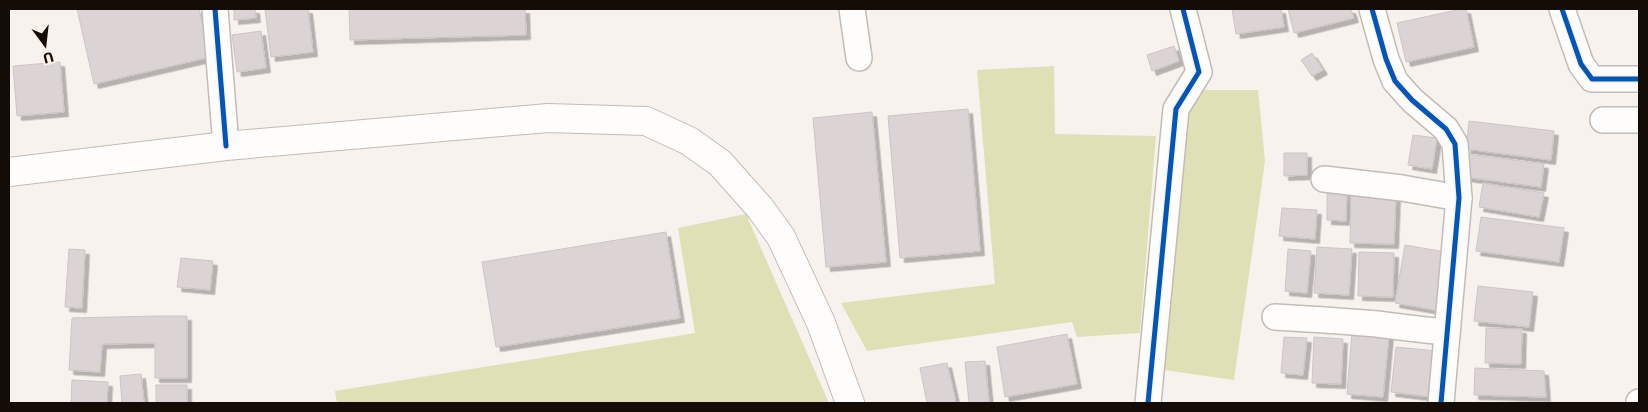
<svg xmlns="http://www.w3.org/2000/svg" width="1648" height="412" viewBox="0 0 1648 412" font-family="Commissioner,sans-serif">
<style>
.green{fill:#e0e0b7}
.building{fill:#dbd3d4;stroke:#cdc5c6;filter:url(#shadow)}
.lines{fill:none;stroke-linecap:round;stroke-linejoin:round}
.minor-casing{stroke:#c2bcb6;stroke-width:28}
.primary-casing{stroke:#c2bcb6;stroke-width:30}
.minor{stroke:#fefdfc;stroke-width:25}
.primary{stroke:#fefdfc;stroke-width:28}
.cycleway-casing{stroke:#fbf1e9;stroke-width:8}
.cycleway{stroke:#0057b8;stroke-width:5}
</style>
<defs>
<filter id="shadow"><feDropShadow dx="4.5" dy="4.5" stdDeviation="0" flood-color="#0004"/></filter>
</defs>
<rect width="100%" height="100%" fill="#f7f2ed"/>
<g class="green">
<path d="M 1054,66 L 1055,134 L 1156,136 L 1140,333 L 1077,337 L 1072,322 L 867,351 L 841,303 L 995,284 L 977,70 Z"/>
<path d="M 1202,90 L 1258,90 L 1265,161 L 1234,380 L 1157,369 L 1176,121 Z"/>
<path d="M 746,214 L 829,403 L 337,403 L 335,391 L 695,333 L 678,228 Z"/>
</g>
<g class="building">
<path d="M 77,9 L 199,9 L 210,57 L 94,84 Z"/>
<path d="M 234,9 L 255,9 L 256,18 L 234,20 Z"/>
<path d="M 265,9 L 308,9 L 313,52 L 271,57 Z"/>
<path d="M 349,9 L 525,9 L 526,35 L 350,40 Z"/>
<path d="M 1232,9 L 1281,9 L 1284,27 L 1236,34 Z"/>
<path d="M 1288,9 L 1351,9 L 1354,18 L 1294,33 Z"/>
<path d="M 1461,9 L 1466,9 L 1474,47 L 1406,62 L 1397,23 Z"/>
<path d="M 261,31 L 266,68 L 237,72 L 232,35 Z"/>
<path d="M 1174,46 L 1179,61 L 1152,71 L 1147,55 Z"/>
<path d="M 1312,53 L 1323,70 L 1312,76 L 1301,60 Z"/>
<path d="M 60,62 L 64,112 L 17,116 L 13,66 Z"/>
<path d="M 968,109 L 980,251 L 900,258 L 888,116 Z"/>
<path d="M 872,112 L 886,262 L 826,267 L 813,118 Z"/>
<path d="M 1469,121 L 1554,131 L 1551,160 L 1466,149 Z"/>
<path d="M 1413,135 L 1437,138 L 1432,169 L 1408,165 Z"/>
<path d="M 1284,153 L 1307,153 L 1307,175 L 1284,176 Z"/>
<path d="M 1467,154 L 1544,164 L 1541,187 L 1464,177 Z"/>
<path d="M 1483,183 L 1544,193 L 1539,217 L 1479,207 Z"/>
<path d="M 1327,188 L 1347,188 L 1346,221 L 1327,220 Z"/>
<path d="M 1351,194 L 1396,195 L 1394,244 L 1350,243 Z"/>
<path d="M 1282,208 L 1317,210 L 1315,239 L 1279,236 Z"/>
<path d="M 1481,217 L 1564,228 L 1559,262 L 1476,251 Z"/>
<path d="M 666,232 L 680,318 L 496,347 L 482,262 Z"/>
<path d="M 1405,245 L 1451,253 L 1441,311 L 1395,303 Z"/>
<path d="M 1317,247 L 1352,249 L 1349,295 L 1314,293 Z"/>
<path d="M 69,249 L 85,250 L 82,308 L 65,307 Z"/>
<path d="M 1288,249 L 1311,251 L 1307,293 L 1285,291 Z"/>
<path d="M 1359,252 L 1394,253 L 1393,297 L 1358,296 Z"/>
<path d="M 181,258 L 213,261 L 210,290 L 177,287 Z"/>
<path d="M 1478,286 L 1533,292 L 1529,327 L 1474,321 Z"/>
<path d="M 155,316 L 187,316 L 187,378 L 155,378 L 155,343 L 102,344 L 100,372 L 69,370 L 72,318 Z"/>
<path d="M 1486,328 L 1522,329 L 1521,364 L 1485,363 Z"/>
<path d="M 1352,331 L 1389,334 L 1383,397 L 1347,394 Z"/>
<path d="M 1067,334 L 1077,384 L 1005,397 L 997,347 Z"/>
<path d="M 1284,337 L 1307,338 L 1303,375 L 1281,373 Z"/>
<path d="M 1314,337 L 1343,339 L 1341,384 L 1312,383 Z"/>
<path d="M 1396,347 L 1437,351 L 1432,397 L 1391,392 Z"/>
<path d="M 985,361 L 989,402 L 969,403 L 965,362 Z"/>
<path d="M 947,363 L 956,403 L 927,403 L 920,368 Z"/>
<path d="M 1475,368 L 1544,371 L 1546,397 L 1474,395 Z"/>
<path d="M 141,374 L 144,403 L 122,403 L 120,376 Z"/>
<path d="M 72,380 L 108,382 L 107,403 L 71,403 Z"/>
<rect x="156" y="385" width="31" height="18"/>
</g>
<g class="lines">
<g class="minor-casing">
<g id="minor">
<path d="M 215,9 L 226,146"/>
<path d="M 852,9 L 859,58"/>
<path d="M 1372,9 L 1386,59 L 1395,81 L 1412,100 L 1446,129 L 1455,144 L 1459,198 L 1441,403"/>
<path d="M 1562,9 L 1581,64 L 1592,79 L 1639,79"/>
<path d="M 1603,120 L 1639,120"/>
<path d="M 1324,179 L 1402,188 L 1459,198"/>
<path d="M 1275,317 C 1309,319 1343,321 1377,324 C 1400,327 1423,330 1447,332"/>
<path d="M 1148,403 L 1176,109 L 1199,72 L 1183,9"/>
<path d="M 1639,403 L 1639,402"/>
</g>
</g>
<g class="primary-casing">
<path id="primary" d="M 9,172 L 226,146 L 548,118 L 646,121 L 689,141 L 720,163 L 760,208 L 781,237 L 821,323 L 850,403"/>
</g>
<use href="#minor" class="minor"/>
<use href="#primary" class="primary"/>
<g class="cycleway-casing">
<g id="cycleway">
<path d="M 215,9 L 226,146"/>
<path d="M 1372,9 L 1386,59 L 1395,81 L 1412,100 L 1446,129 L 1455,144 L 1459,198 L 1441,403"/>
<path d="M 1562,9 L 1581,64 L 1592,79 L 1639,79"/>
<path d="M 1148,403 L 1176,109 L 1199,72 L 1183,9"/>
</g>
</g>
<use href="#cycleway" class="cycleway"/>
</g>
<rect width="1648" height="412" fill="none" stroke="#140c06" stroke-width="20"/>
<g transform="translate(45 45) rotate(165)" stroke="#fbf1e9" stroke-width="4" paint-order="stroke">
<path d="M0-4L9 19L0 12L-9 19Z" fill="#140c06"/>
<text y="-8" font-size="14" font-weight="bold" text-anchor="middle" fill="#140c06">U</text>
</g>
</svg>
